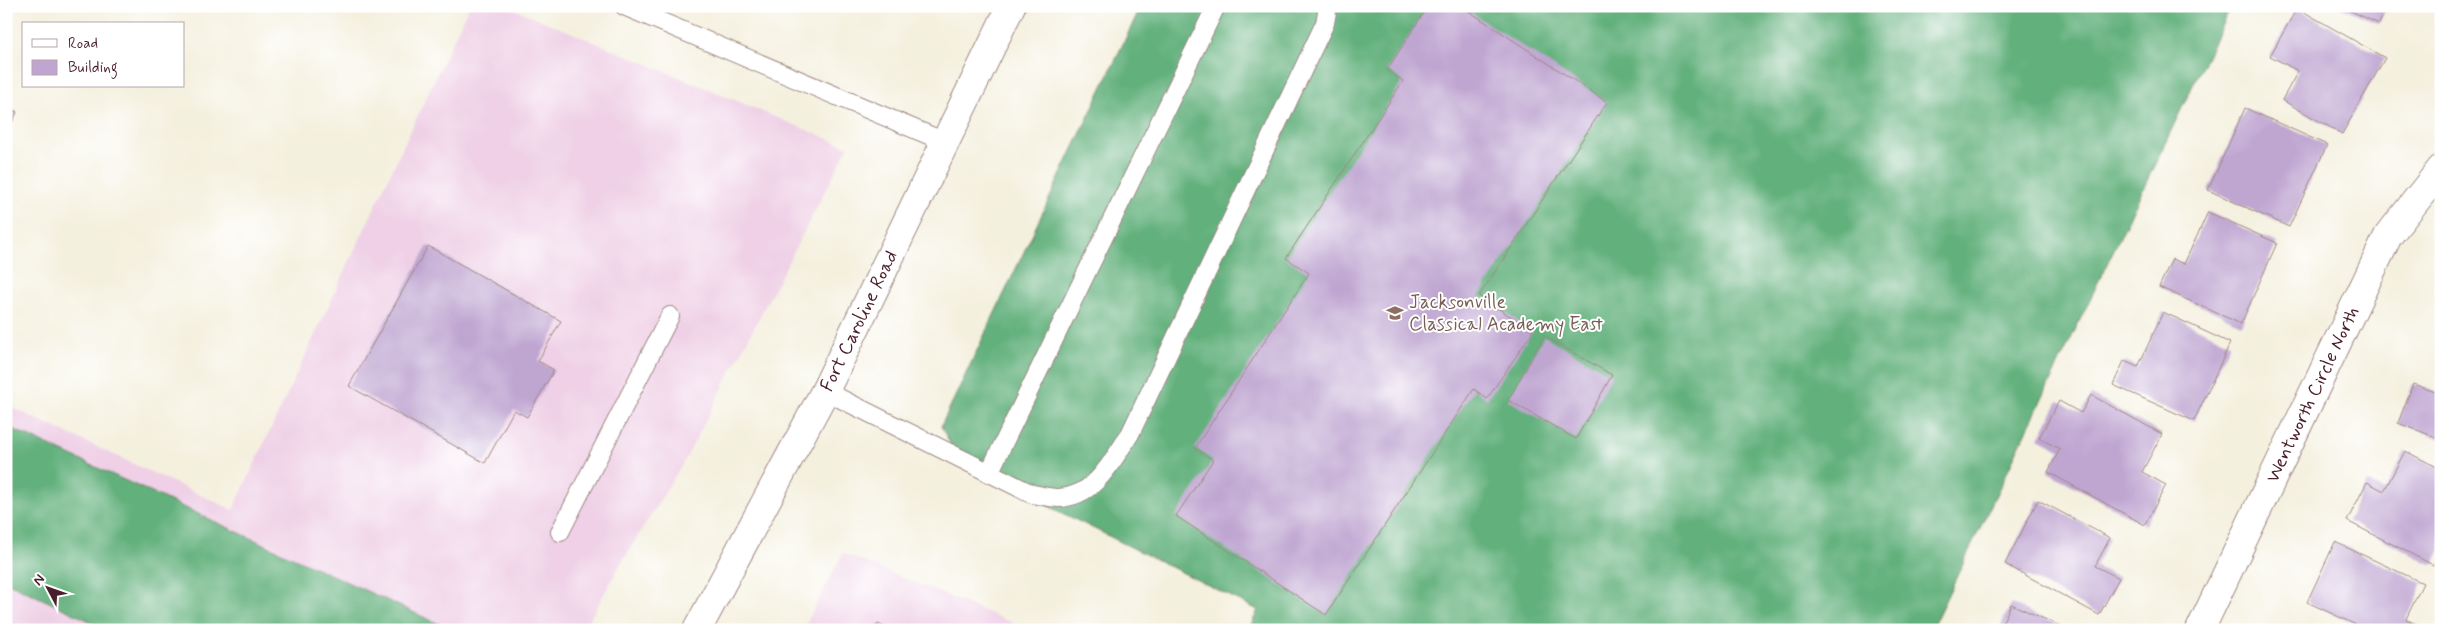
<svg xmlns="http://www.w3.org/2000/svg" width="2447" height="636" viewBox="0 0 2447 636" font-family="Mynerve,sans-serif">
<style>
.built{fill:#efd0e6}
.forest{fill:#62b07b;stroke:#566853}
.building{fill:#bfa6d1}
.lines{fill:none;stroke-linecap:round;stroke-linejoin:round}
.service-casing{stroke:#9f8884;stroke-width:20}
.minor-casing{stroke:#9f8884;stroke-width:30}
.tertiary-casing{stroke:#9f8884;stroke-width:30}
.service{stroke:#fff;stroke-width:18}
.minor{stroke:#fff;stroke-width:28}
.tertiary{stroke:#fff;stroke-width:28}
.labels{text-anchor:middle;dominant-baseline:central;stroke-width:4;stroke-linejoin:round;paint-order:stroke}
.education-label{font-size:19px;fill:#785e54;stroke:#fff;text-anchor:start}
.street-label{font-size:19px;fill:#4a1f2b;stroke:#fff}
</style>
<rect width="100%" height="100%" fill="#fff"/>
<filter id="ink" filterUnits="userSpaceOnUse"><feTurbulence type="fractalNoise" baseFrequency=".02" numOctaves="2"/><feDisplacementMap in="SourceGraphic" scale="10" xChannelSelector="R" yChannelSelector="G"/><feConvolveMatrix kernelMatrix="1 2 1 2 8 2 1 2 1" color-interpolation-filters="sRGB"/></filter>
<filter id="wash" filterUnits="userSpaceOnUse"><feTurbulence type="fractalNoise" baseFrequency=".0096" numOctaves="4" result="noise"/><feDisplacementMap in="SourceGraphic" scale="20" xChannelSelector="R" yChannelSelector="G"/><feGaussianBlur stdDeviation="1.12" result="paint"/><feColorMatrix in="noise" values="0 0 0 0 0 0 0 0 0 0 0 0 0 0 0 0 0 1.4 0 .05"/><feComposite in="paint" operator="in"/></filter>
<g filter="url(#wash)">
<rect width="100%" height="100%" fill="#f4f0de"/>
<g class="built">
<path d="M 469,6 L 507,6 L 848,147 L 685,460 L 620,565 L 584,630 L 6,630 L 6,405 L 233,510 Z"/>
<path d="M 843,553 L 1030,630 L 803,630 Z"/>
</g>
<g class="forest">
<path d="M 1141,6 L 2231,6 L 1931,630 L 1249,630 L 1258,610 L 959,462 L 941,426 Z"/>
<path d="M 6,426 L 452,630 L 109,630 L 6,582 Z"/>
</g>
<g id="blocks">
<g class="building">
<path d="M 1428,6 L 1461,6 L 1607,102 L 1479,296 L 1533,331 L 1487,399 L 1474,389 L 1326,615 L 1176,516 L 1213,460 L 1195,448 L 1309,273 L 1286,258 L 1403,81 L 1387,70 Z"/>
<path d="M 2340,6 L 2387,6 L 2379,24 Z"/>
<path d="M 2297,8 L 2385,58 L 2342,134 L 2282,100 L 2298,71 L 2270,56 Z"/>
<path d="M 6,107 L 17,112 L 6,135 Z"/>
<path d="M 2245,108 L 2327,145 L 2289,227 L 2208,190 Z"/>
<path d="M 2208,212 L 2277,243 L 2241,324 L 2159,287 L 2172,259 L 2184,264 Z"/>
<path d="M 428,246 L 561,321 L 538,361 L 554,370 L 527,417 L 514,410 L 485,463 L 349,386 Z"/>
<path d="M 2163,312 L 2230,343 L 2194,421 L 2113,385 L 2124,361 L 2138,367 Z"/>
<path d="M 1544,336 L 1612,375 L 1576,439 L 1508,400 Z"/>
<path d="M 2413,384 L 2441,394 L 2441,439 L 2398,423 Z"/>
<path d="M 2091,395 L 2162,434 L 2142,472 L 2166,485 L 2145,525 L 2048,472 L 2060,449 L 2039,438 L 2059,401 L 2081,413 Z"/>
<path d="M 2405,451 L 2441,469 L 2441,550 L 2433,565 L 2347,521 L 2367,482 L 2384,491 Z"/>
<path d="M 2038,500 L 2110,538 L 2095,566 L 2119,578 L 2099,615 L 2005,564 Z"/>
<path d="M 2335,542 L 2423,583 L 2406,619 L 2421,627 L 2420,630 L 2367,630 L 2307,602 Z"/>
<path d="M 2011,604 L 2069,630 L 1999,630 Z"/>
<path d="M 878,624 L 890,630 L 875,630 Z"/>
</g>
</g>
</g>
<g filter="url(#ink)">
<use href="#blocks" fill-opacity="0" stroke="#9f8884" stroke-width="1"/>
<g class="lines">
<g class="service-casing">
<g id="service">
<path d="M 624,6 L 945,142"/>
<path d="M 825,391 L 1032,494 C 1040,495 1050,498 1058,498 C 1095,497 1112,461 1130,434 L 1325,23 L 1328,6"/>
<path d="M 989,473 L 1216,6"/>
<path d="M 560,532 L 670,316"/>
</g>
</g>
<g class="minor-casing">
<g id="minor">
<path id="s1" d="M 2200,630 L 2388,236 L 2441,169"/>
</g>
</g>
<g class="tertiary-casing">
<g id="tertiary">
<path id="s2" d="M 697,630 L 825,391 L 1011,6"/>
</g>
</g>
<use href="#service" class="service"/>
<use href="#minor" class="minor"/>
<use href="#tertiary" class="tertiary"/>
</g>
</g>
<defs>
<g id="school-bare" transform="scale(1.35)"><path d="M0-5L7-2L0 1L-7-2ZM-4 1L0 2.5L4 1V4Q0 6-4 4Z" fill="#8d6e63" stroke="#fff" stroke-width="2.5" paint-order="stroke"/></g>
</defs>
<g fill-rule="evenodd">
<use href="#school-bare" x="1395" y="313"/>
</g>
<g class="labels">
<g class="education-label">
<text x="1409" y="302">Jacksonville<tspan x="1409" dy="22">Classical Academy East</tspan></text>
</g>
<g class="street-label">
<text stroke="none"><textPath href="#s2" startOffset="349">Fort Caroline Road</textPath></text>
<text stroke="none"><textPath href="#s1" startOffset="261">Wentworth Circle North</textPath></text>
</g>
</g>
<rect width="2447" height="636" fill="none" stroke="#fff" stroke-width="25"/>
<rect x="22" y="22" width="162" height="65" fill="#ffffff" stroke="#b7a5aa"/>
<rect x="32" y="39" width="25" height="8" fill="#ffffff" stroke="#b7a5aa"/>
<text x="68" y="48" font-size="15" fill="#4a1f2b">Road</text>
<rect x="32" y="60" width="25" height="15" fill="#bfa6d1" stroke="#b7a5aa"/>
<text x="68" y="72" font-size="15" fill="#4a1f2b">Building</text>
<g transform="translate(48 588) rotate(311)" stroke="#ffffff" stroke-width="4" paint-order="stroke">
<path d="M0-4L9 19L0 12L-9 19Z" fill="#4a1f2b"/>
<text y="-8" font-size="14" font-weight="bold" text-anchor="middle" fill="#4a1f2b">N</text>
</g>
</svg>
